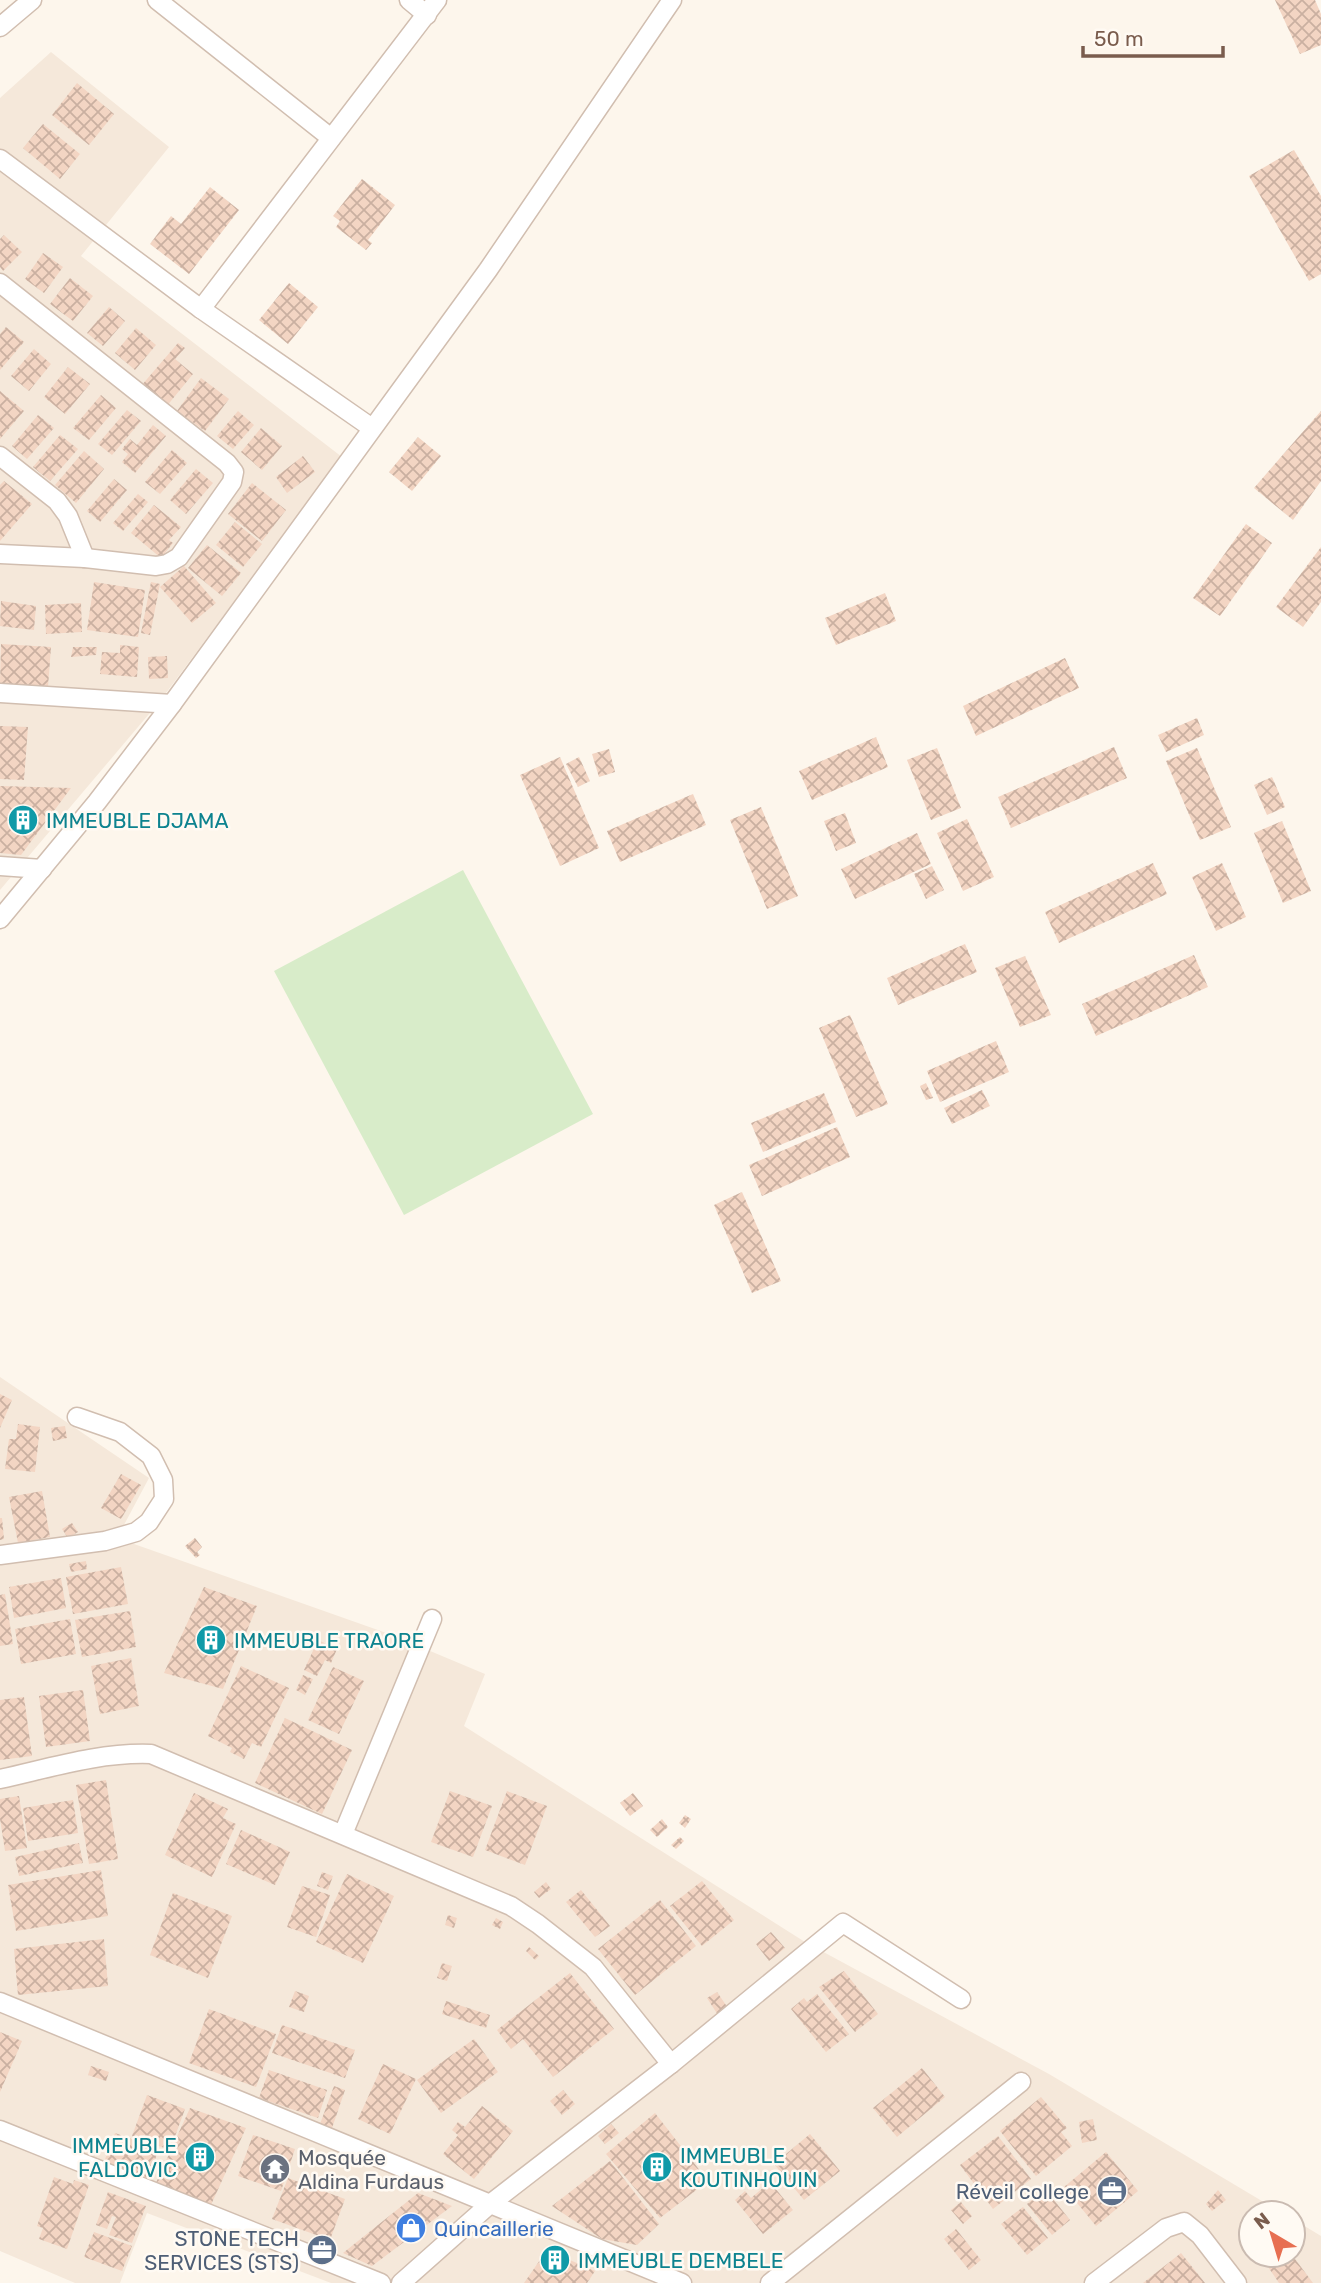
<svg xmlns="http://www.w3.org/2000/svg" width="1321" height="2283" viewBox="0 0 1321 2283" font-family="Rubik,sans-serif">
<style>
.residential{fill:#f5e8da}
.grass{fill:#d8ecc9}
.building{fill:url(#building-cross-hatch)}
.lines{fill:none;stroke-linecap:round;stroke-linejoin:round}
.street-casing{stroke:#d1beb0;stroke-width:21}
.street{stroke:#fff;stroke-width:18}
.labels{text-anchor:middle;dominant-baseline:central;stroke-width:5;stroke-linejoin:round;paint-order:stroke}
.culture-label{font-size:21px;fill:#0d838f;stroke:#fffaf3;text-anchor:start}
.worship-label{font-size:21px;fill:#5b616d;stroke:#fffaf3;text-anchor:start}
.service-label{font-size:21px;fill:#4e5e75;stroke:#fffaf3;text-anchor:end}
.shop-label{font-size:21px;fill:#366cbe;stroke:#fffaf3;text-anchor:start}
</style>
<defs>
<pattern id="building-cross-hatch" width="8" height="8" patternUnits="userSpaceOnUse" patternTransform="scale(1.75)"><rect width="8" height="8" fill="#f3d5c3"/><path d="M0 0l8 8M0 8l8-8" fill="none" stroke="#cab0a1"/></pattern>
</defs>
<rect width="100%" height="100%" fill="#fdf6ec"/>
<g class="residential">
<path d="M 51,52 L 169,147 L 81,256 L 342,457 L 160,701 L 0,890 L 0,98 Z"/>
<path d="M 0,1377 L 149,1478 L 117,1538 L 392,1635 L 485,1674 L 464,1726 L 805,1942 L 1049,2074 L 1282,2213 L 1251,2213 L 1251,2255 L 1293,2255 L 1293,2219 L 1321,2236 L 1321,2283 L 331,2283 L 147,2213 L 120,2283 L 75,2283 L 0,2251 Z"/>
</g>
<path class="grass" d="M 463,870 L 593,1114 L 404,1215 L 274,971 Z"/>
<g class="building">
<path d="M 1275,0 L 1315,0 L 1321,14 L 1321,45 L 1300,54 Z"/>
<path d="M 77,83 L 114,114 L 89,145 L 52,115 Z"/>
<path d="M 43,124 L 80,154 L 60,179 L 23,148 Z"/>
<path d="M 1294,150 L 1321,196 L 1321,274 L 1309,281 L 1249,176 Z"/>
<path d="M 362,179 L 395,205 L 368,240 L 372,243 L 366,250 L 336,227 L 340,221 L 333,216 Z"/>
<path d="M 210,187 L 239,210 L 189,274 L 150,244 L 171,216 L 181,224 Z"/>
<path d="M 4,235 L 22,252 L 3,271 L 0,267 L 0,239 Z"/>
<path d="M 43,253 L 63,267 L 44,293 L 25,279 Z"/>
<path d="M 70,278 L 93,296 L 73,321 L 50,304 Z"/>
<path d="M 289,283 L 318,307 L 288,344 L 259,320 Z"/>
<path d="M 109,307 L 125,321 L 103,346 L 87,333 Z"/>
<path d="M 6,327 L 24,342 L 0,370 L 0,334 Z"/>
<path d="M 136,328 L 156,345 L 135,370 L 115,353 Z"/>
<path d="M 178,343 L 185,348 L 175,359 L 193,374 L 166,407 L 141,386 Z"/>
<path d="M 34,349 L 51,364 L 29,391 L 11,376 Z"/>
<path d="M 68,367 L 90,384 L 65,414 L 44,397 Z"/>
<path d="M 201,378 L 229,399 L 205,431 L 177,411 Z"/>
<path d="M 0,391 L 24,411 L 0,439 Z"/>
<path d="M 101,395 L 116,408 L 89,440 L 73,428 Z"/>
<path d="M 127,410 L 141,421 L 112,455 L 98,444 Z"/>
<path d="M 238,411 L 254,425 L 233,449 L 217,436 Z"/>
<path d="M 1321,411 L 1321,481 L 1293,520 L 1254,488 Z"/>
<path d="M 38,415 L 54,428 L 27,459 L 12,446 Z"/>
<path d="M 153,425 L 166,436 L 135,473 L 122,462 L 128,454 L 122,449 L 130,439 L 137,445 Z"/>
<path d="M 261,428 L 282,446 L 262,470 L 241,452 Z"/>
<path d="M 60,435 L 78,449 L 50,481 L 33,467 Z"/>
<path d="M 418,437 L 441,456 L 412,491 L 389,472 Z"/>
<path d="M 172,450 L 187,463 L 160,494 L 145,482 Z"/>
<path d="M 84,451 L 104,469 L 76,503 L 55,485 Z"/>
<path d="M 303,456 L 315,472 L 287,493 L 276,477 Z"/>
<path d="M 196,469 L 213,483 L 186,514 L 170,500 Z"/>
<path d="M 114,479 L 127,490 L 100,522 L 87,511 Z"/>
<path d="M 4,481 L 32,504 L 0,541 L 0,485 Z"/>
<path d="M 252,483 L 286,510 L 262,541 L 228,514 Z"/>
<path d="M 138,494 L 148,502 L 123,531 L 113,523 Z"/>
<path d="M 154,505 L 181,527 L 169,540 L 173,543 L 161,558 L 131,533 Z"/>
<path d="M 235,522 L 262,544 L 243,567 L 216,545 Z"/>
<path d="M 1246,524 L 1272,543 L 1220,616 L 1193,598 Z"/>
<path d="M 207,545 L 241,573 L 222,596 L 188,568 Z"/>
<path d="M 1321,547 L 1321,602 L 1303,627 L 1276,607 Z"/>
<path d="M 184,566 L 216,603 L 192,623 L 160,587 Z"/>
<path d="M 94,582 L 145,590 L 138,637 L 87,630 Z"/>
<path d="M 151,582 L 160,584 L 150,635 L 141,633 Z"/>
<path d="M 885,593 L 896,621 L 836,645 L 825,618 Z"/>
<path d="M 1,601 L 36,606 L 34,630 L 0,626 Z"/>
<path d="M 81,603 L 82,632 L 46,634 L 45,605 Z"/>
<path d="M 1,644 L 51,647 L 48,687 L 0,683 Z"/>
<path d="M 120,645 L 139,647 L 137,677 L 100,674 L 102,652 L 120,653 Z"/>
<path d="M 73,647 L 97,647 L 96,655 L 71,657 Z"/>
<path d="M 167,656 L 168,678 L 149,679 L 148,657 Z"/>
<path d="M 1065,658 L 1079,688 L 976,736 L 963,706 Z"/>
<path d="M 1197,718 L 1204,735 L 1166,752 L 1158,735 Z"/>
<path d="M 0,726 L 28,727 L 24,780 L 0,779 Z"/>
<path d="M 876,737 L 888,767 L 812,800 L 799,771 Z"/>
<path d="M 1114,747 L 1127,778 L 1011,828 L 998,797 Z"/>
<path d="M 937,748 L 961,808 L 931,820 L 907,760 Z"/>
<path d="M 1197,748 L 1231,827 L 1200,840 L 1166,761 Z"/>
<path d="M 609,749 L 615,772 L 599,777 L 592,754 Z"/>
<path d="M 560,757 L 599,848 L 560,866 L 520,775 Z"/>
<path d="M 579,757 L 590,781 L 578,787 L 566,764 Z"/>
<path d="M 1272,777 L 1285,807 L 1267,815 L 1254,785 Z"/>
<path d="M 0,786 L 71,788 L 21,855 L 0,853 Z"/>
<path d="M 693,794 L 706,825 L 620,862 L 607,831 Z"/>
<path d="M 761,807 L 798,896 L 767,909 L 730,820 Z"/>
<path d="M 845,813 L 856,843 L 836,851 L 824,821 Z"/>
<path d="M 967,819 L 994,877 L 963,891 L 937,833 Z"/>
<path d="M 1282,821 L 1311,891 L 1283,903 L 1254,833 Z"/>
<path d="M 917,833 L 931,864 L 855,899 L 841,869 Z"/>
<path d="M 1153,863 L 1167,894 L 1059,943 L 1045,912 Z"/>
<path d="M 1222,863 L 1246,917 L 1216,931 L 1192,877 Z"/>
<path d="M 932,866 L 944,890 L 926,899 L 914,874 Z"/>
<path d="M 965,944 L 977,972 L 898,1005 L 887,978 Z"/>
<path d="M 1194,955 L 1208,987 L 1096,1036 L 1082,1004 Z"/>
<path d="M 1025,956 L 1051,1015 L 1020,1027 L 995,968 Z"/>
<path d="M 850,1015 L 888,1104 L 856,1117 L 819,1028 Z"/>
<path d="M 996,1041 L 1009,1072 L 940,1102 L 927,1071 Z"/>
<path d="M 926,1083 L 933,1098 L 926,1100 L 920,1086 Z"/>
<path d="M 982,1090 L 990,1106 L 952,1124 L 944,1108 Z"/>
<path d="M 824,1093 L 836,1122 L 763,1152 L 751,1123 Z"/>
<path d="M 837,1127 L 850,1157 L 762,1196 L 749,1165 Z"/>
<path d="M 742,1192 L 781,1281 L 752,1293 L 714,1205 Z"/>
<path d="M 0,1394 L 12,1400 L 0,1428 Z"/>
<path d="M 18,1424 L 40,1427 L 35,1472 L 5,1469 L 9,1439 L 16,1439 Z"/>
<path d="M 65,1426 L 67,1438 L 53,1441 L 51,1428 Z"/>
<path d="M 121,1474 L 141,1485 L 121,1519 L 101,1508 Z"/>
<path d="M 42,1491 L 50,1537 L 18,1543 L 9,1497 Z"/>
<path d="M 0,1518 L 2,1518 L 4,1539 L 0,1540 Z"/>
<path d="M 72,1523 L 78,1532 L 68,1538 L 62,1529 Z"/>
<path d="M 195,1538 L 202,1547 L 197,1552 L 200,1555 L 196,1558 L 185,1546 Z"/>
<path d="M 86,1561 L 87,1569 L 71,1572 L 69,1564 Z"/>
<path d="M 121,1567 L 128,1604 L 73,1614 L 66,1577 Z"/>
<path d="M 61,1578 L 66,1608 L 14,1618 L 9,1587 Z"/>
<path d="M 204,1587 L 257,1606 L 223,1689 L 164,1673 Z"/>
<path d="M 5,1594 L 13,1644 L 0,1646 L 0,1595 Z"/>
<path d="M 130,1611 L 136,1647 L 82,1657 L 75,1620 Z"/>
<path d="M 70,1619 L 76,1654 L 21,1664 L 15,1629 Z"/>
<path d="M 318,1640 L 337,1649 L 331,1663 L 325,1660 L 317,1676 L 304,1670 Z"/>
<path d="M 131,1658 L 139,1706 L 100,1714 L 91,1666 Z"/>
<path d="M 241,1666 L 289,1688 L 261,1747 L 252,1743 L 244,1759 L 230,1752 L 232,1748 L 208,1736 Z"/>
<path d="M 333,1667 L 364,1681 L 339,1734 L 308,1720 Z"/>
<path d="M 303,1675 L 313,1679 L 305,1695 L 296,1690 Z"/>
<path d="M 83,1690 L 90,1741 L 46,1747 L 39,1696 Z"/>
<path d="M 24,1697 L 32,1756 L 0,1760 L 0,1700 Z"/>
<path d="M 285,1718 L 352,1750 L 322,1814 L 255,1783 Z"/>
<path d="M 106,1780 L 118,1859 L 89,1864 L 76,1785 Z"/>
<path d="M 450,1791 L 492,1806 L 473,1857 L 431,1842 Z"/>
<path d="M 507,1791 L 547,1806 L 525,1865 L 485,1850 Z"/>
<path d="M 194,1793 L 228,1809 L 223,1818 L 236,1824 L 212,1877 L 165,1855 Z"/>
<path d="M 633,1793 L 643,1806 L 630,1816 L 620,1803 Z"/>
<path d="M 19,1796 L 27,1848 L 5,1851 L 0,1819 L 0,1799 Z"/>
<path d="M 73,1800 L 78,1833 L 28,1841 L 23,1808 Z"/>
<path d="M 685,1815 L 691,1819 L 685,1828 L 679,1823 Z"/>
<path d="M 662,1819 L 668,1827 L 657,1837 L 650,1830 Z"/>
<path d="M 241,1830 L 290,1852 L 275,1885 L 226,1864 Z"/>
<path d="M 680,1837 L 684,1841 L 676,1849 L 671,1845 Z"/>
<path d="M 79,1843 L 83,1863 L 19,1876 L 15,1857 Z"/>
<path d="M 101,1870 L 108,1916 L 16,1931 L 8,1885 Z"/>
<path d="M 322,1872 L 333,1876 L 328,1890 L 317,1886 Z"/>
<path d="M 347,1874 L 394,1896 L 363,1963 L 316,1942 Z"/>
<path d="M 702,1881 L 734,1920 L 702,1946 L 670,1906 Z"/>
<path d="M 546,1882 L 551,1889 L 539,1898 L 534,1892 Z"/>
<path d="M 302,1886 L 330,1895 L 316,1937 L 287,1927 Z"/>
<path d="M 581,1890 L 610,1926 L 595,1937 L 566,1902 Z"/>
<path d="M 173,1893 L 232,1916 L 208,1978 L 150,1955 Z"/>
<path d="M 660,1900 L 696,1946 L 635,1995 L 598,1949 Z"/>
<path d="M 448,1915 L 457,1918 L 454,1928 L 445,1925 Z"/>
<path d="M 496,1918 L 503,1922 L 500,1929 L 492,1925 Z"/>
<path d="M 771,1932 L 785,1948 L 769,1961 L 756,1944 Z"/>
<path d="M 104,1939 L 108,1986 L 18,1995 L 14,1949 Z"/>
<path d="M 529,1947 L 539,1956 L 535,1960 L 526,1951 Z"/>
<path d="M 442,1963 L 452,1966 L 447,1981 L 437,1978 Z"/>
<path d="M 844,1971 L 878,2014 L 855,2032 L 819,1987 Z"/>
<path d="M 570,1973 L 614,2029 L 553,2077 L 523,2039 L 511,2049 L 497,2030 Z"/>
<path d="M 295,1991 L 309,1996 L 304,2012 L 289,2007 Z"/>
<path d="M 717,1992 L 728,2008 L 718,2015 L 707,1998 Z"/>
<path d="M 817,1994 L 849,2034 L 826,2052 L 791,2009 L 804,1998 L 807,2002 Z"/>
<path d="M 446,2001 L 490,2015 L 486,2028 L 442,2014 Z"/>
<path d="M 209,2009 L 276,2034 L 256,2087 L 189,2063 Z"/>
<path d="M 282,2025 L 355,2050 L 345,2078 L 272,2053 Z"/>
<path d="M 0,2032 L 22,2041 L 0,2092 Z"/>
<path d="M 474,2039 L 498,2072 L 441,2113 L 417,2080 Z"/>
<path d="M 383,2064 L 416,2079 L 390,2134 L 358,2119 Z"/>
<path d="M 91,2066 L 109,2072 L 106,2081 L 88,2075 Z"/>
<path d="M 922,2068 L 945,2097 L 897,2137 L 873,2108 Z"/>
<path d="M 269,2070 L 327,2090 L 318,2118 L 259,2098 Z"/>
<path d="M 334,2086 L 345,2090 L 332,2128 L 320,2124 Z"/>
<path d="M 563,2090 L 575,2104 L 562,2115 L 550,2101 Z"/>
<path d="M 147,2095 L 185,2109 L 170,2150 L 132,2136 Z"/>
<path d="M 1041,2097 L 1067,2128 L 1061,2132 L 1072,2146 L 1036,2176 L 1000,2131 Z"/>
<path d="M 482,2106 L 513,2131 L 474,2179 L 443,2154 L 458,2135 L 452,2130 L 458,2122 L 465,2127 Z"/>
<path d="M 190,2108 L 246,2128 L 210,2207 L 155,2185 Z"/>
<path d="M 655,2113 L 708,2181 L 660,2218 L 606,2154 Z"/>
<path d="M 1093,2119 L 1097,2140 L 1082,2143 L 1079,2122 Z"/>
<path d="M 611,2124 L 619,2133 L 605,2144 L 598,2136 Z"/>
<path d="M 115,2133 L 159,2149 L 148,2178 L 104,2162 Z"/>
<path d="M 810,2134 L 840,2171 L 804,2200 L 774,2164 Z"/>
<path d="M 253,2135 L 295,2149 L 281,2191 L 238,2176 Z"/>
<path d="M 998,2136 L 1031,2179 L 993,2209 L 960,2165 Z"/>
<path d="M 1106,2152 L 1138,2191 L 1096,2226 L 1064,2187 Z"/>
<path d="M 610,2161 L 659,2224 L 637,2245 L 602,2239 L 552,2206 Z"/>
<path d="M 54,2177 L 73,2184 L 74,2180 L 89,2185 L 67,2249 L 39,2239 L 43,2228 L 37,2226 Z"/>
<path d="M 288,2178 L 345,2199 L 330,2240 L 272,2219 Z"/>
<path d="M 770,2182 L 793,2210 L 763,2234 L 735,2200 L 745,2191 L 751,2198 Z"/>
<path d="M 1045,2189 L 1070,2220 L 1052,2235 L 1027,2204 Z"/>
<path d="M 1218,2190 L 1226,2200 L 1212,2211 L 1206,2204 Z"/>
<path d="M 108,2192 L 146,2206 L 132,2243 L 109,2235 L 116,2217 L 112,2216 L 107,2229 L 96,2225 Z"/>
<path d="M 418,2193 L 452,2206 L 372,2266 L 343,2253 Z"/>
<path d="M 961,2202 L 972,2216 L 963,2224 L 951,2210 Z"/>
<path d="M 1023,2207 L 1048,2238 L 1027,2255 L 1001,2224 Z"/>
<path d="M 956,2229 L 981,2260 L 969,2270 L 944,2239 Z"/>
<path d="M 94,2232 L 132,2246 L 122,2271 L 84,2257 Z"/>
<path d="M 547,2250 L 595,2271 L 587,2283 L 524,2283 Z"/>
<path d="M 1181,2253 L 1205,2283 L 1143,2283 Z"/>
<path d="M 1260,2255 L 1292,2255 L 1313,2283 L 1279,2283 Z"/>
</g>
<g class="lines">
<g class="street-casing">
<g id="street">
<path d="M 157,0 L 331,138"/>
<path d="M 409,0 L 427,15"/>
<path d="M 0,27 L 32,0"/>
<path d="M 0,159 L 201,309 L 372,428"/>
<path d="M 0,283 L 227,463 L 234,472 L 232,482 L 179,557 L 167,564 L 156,566 L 85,558 L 0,554"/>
<path d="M 201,309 L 437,0"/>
<path d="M 0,456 L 57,501 L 68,516 L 85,558"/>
<path d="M 0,693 L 172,704"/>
<path d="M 0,866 L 42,869"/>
<path d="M 0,919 L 97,802 L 172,704 L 488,270 L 672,0"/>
<path d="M 0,1555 L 105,1541 L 136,1532 L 149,1522 L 164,1499 L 163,1480 L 151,1456 L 120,1432 L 77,1417"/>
<path d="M 0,1779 C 50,1768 100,1752 151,1754 L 511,1906 L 538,1924 L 593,1967 L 671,2064"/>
<path d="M 343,1834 L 432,1619"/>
<path d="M 0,2002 L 682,2283"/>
<path d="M 0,2130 L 381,2283"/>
<path d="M 401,2283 L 490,2204 L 671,2064 L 843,1923 L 961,1999"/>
<path d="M 770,2283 L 1021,2082"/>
<path d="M 1094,2283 L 1166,2228 L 1184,2222 L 1200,2235 L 1237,2283"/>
</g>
</g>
<use href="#street" class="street"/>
</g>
<defs>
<g id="building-disc" transform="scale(1.575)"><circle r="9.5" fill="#0f9aa8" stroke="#fffaf3"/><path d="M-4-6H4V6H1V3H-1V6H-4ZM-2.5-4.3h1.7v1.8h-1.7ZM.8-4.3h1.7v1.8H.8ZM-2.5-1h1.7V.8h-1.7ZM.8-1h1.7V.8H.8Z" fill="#fff"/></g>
<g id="temple-disc" transform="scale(1.575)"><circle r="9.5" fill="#6b7280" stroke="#fffaf3"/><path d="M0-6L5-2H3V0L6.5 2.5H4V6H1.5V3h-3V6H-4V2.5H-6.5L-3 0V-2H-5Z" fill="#fff"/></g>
<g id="office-disc" transform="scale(1.575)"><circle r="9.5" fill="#5c6f8a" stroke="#fffaf3"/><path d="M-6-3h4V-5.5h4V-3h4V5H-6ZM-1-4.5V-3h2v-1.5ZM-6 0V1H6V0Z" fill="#fff"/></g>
<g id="shop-disc" transform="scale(1.575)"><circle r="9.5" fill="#3f7fe0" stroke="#fffaf3"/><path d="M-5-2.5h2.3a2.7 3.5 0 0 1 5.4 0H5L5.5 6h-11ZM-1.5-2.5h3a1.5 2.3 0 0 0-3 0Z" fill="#fff"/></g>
</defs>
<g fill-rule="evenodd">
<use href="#building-disc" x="23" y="820"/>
<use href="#building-disc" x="211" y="1640"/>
<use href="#building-disc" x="200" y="2157"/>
<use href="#building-disc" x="657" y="2167"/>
<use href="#temple-disc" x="275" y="2169"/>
<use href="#office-disc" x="1112" y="2191"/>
<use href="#shop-disc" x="411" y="2228"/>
<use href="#office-disc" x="322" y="2250"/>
<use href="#building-disc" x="555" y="2260"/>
</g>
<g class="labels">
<g class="culture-label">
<text x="46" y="820">IMMEUBLE DJAMA</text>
<text x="234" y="1640">IMMEUBLE TRAORE</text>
<text x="177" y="2145" text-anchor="end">IMMEUBLE<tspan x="177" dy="24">FALDOVIC</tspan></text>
<text x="680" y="2155">IMMEUBLE<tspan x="680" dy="24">KOUTINHOUIN</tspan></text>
<text x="578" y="2260">IMMEUBLE DEMBELE</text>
</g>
<g class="worship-label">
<text x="298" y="2157">Mosquée<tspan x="298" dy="24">Aldina Furdaus</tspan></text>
</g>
<g class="service-label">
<text x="1089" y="2191">Réveil college</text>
<text x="299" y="2238">STONE TECH<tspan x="299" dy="24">SERVICES (STS)</tspan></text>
</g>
<g class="shop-label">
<text x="434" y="2228">Quincaillerie</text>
</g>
</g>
<g transform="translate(1272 2234) rotate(322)"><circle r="33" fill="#fffaf3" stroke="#cabbb1" stroke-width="2"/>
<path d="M0-5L12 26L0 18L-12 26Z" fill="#e76f51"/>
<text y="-10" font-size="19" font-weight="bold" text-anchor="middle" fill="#7a5c4d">N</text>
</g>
<path d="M1083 46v10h140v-10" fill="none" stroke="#7a5c4d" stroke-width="3.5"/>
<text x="1094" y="46" font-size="21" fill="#7a5c4d" stroke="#fffaf3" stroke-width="5" paint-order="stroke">50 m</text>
</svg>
